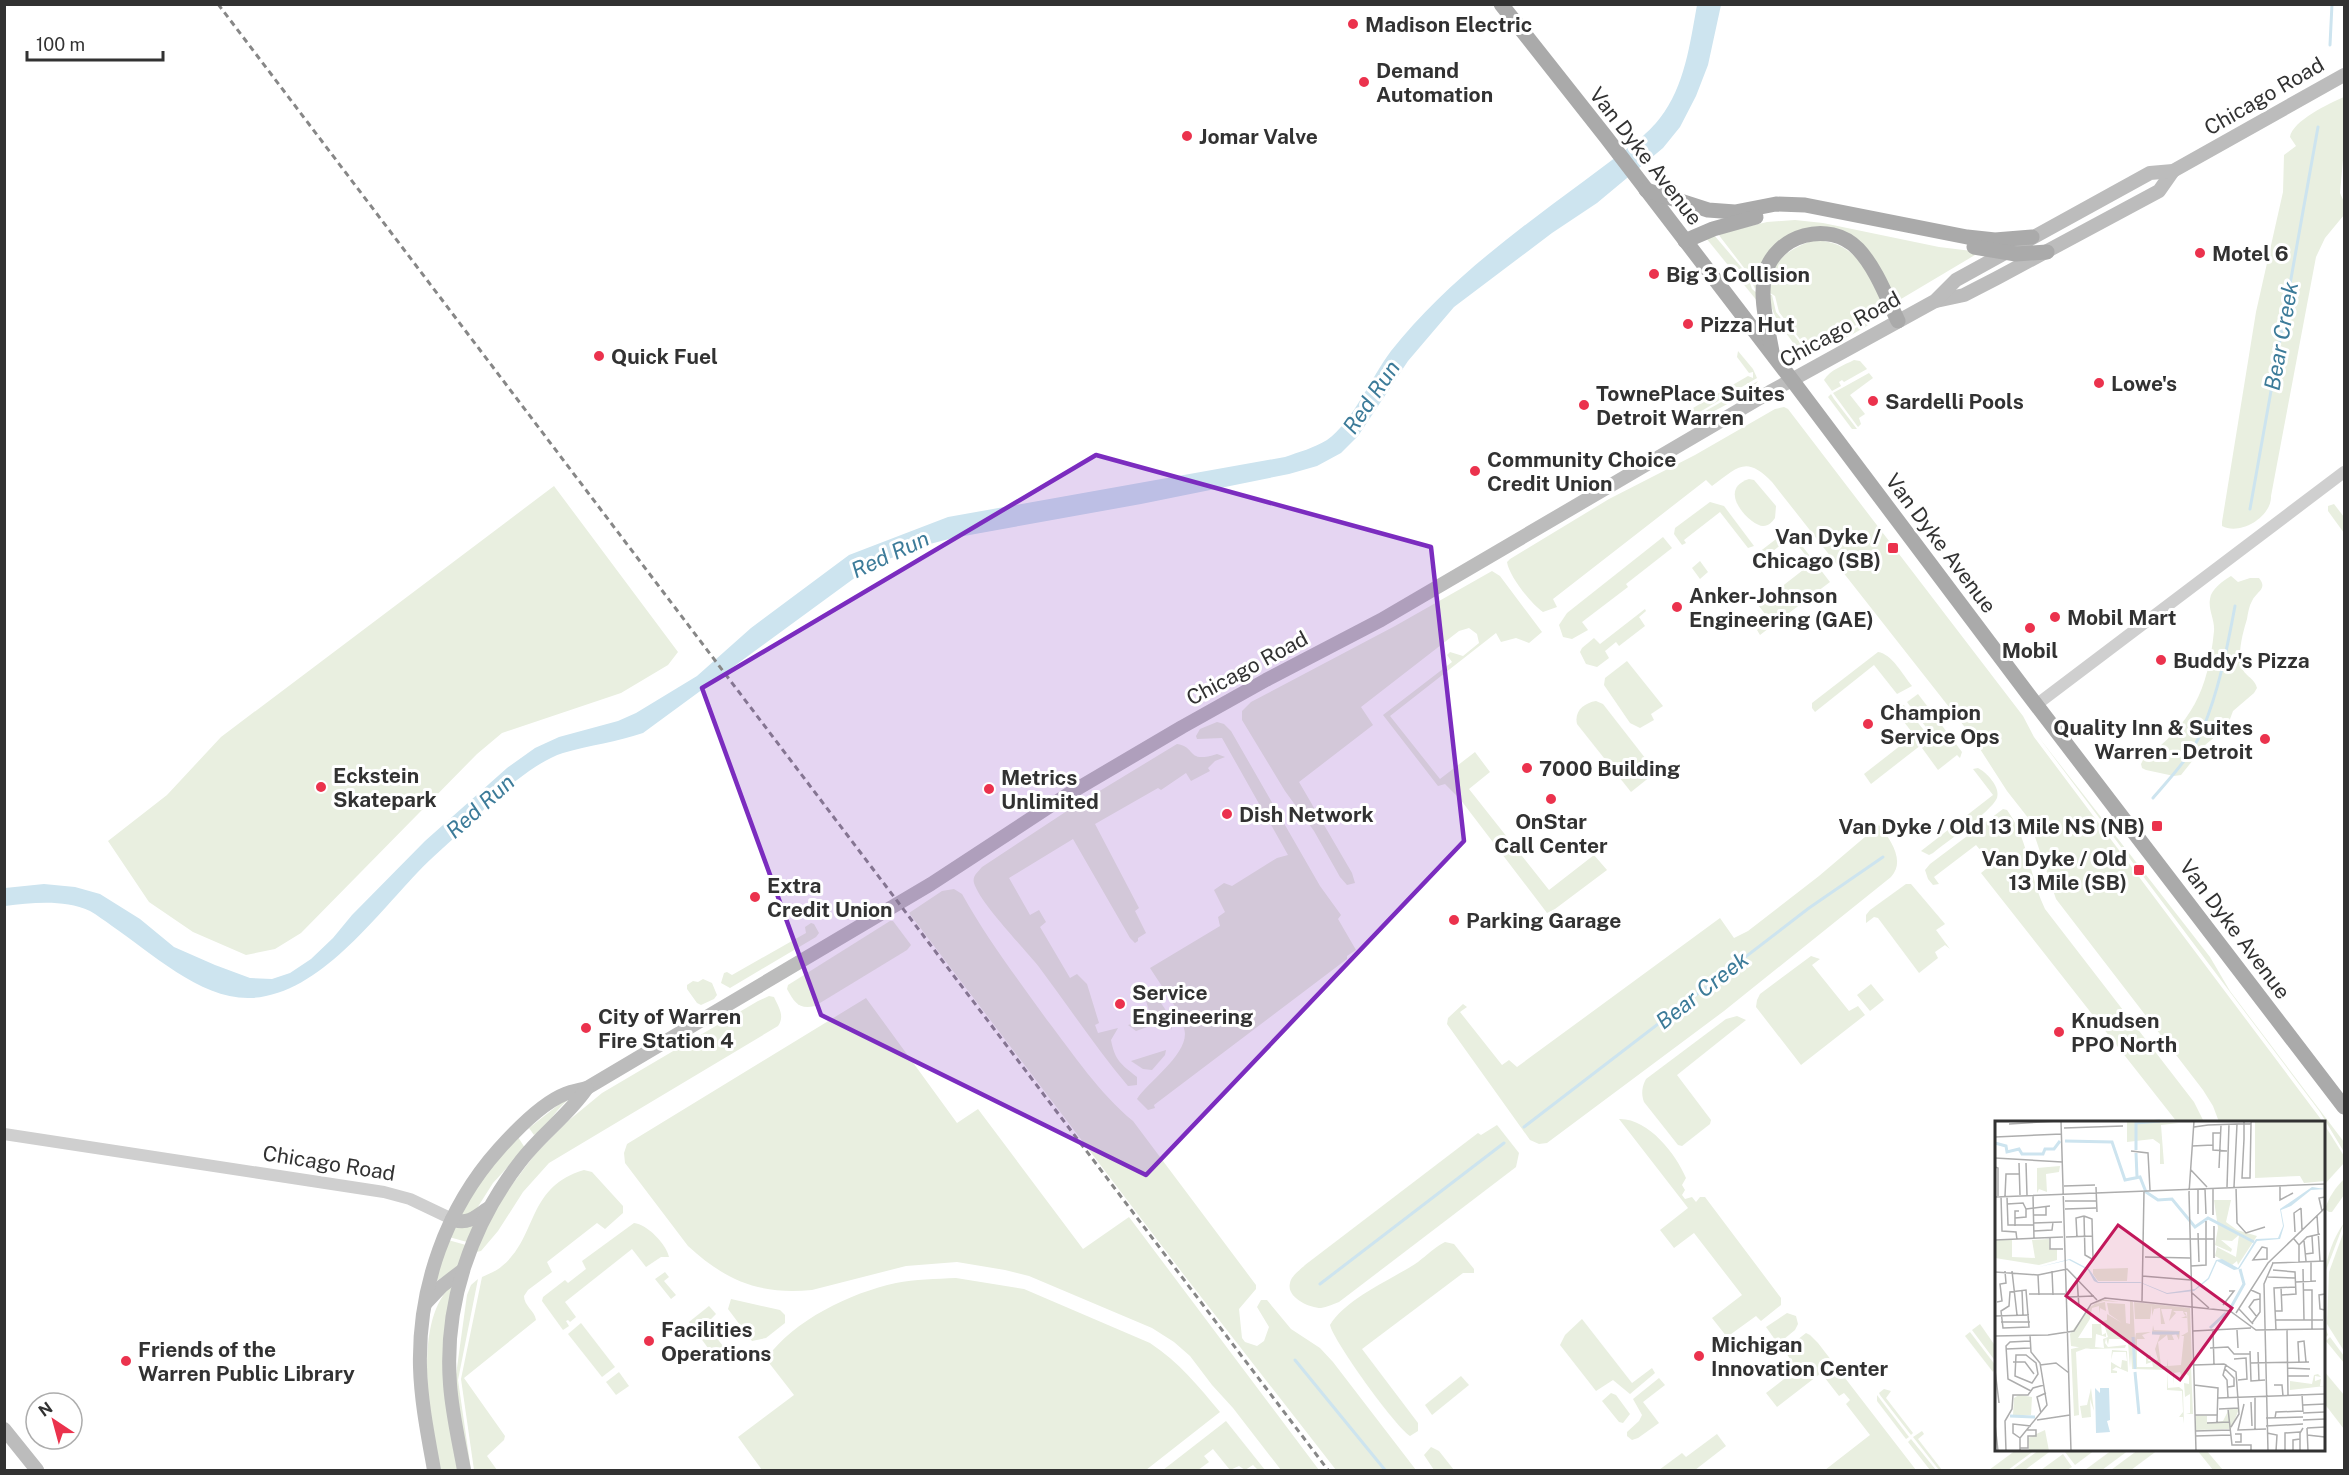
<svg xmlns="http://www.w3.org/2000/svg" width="2349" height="1475" viewBox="0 0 2349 1475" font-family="'Public Sans',sans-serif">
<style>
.green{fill:#e9efe0}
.water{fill:#cde4ef}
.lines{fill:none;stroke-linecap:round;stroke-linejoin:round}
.stream{stroke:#cde4ef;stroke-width:3}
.tertiary{stroke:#cfcfcf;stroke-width:12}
.secondary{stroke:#bcbcbc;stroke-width:14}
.primary{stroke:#aaa;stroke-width:15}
.rail{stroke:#878787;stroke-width:3;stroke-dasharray:6 4.5;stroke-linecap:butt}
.marked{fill:#7b2cbf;fill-opacity:0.2;stroke:#7b2cbf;stroke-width:4.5;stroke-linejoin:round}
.poi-dot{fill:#eb324d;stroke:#fff;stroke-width:2}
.labels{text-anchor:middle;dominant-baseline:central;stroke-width:6;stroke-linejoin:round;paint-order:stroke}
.poi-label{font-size:21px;font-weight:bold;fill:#323232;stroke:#fff;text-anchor:start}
.street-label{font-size:21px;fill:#323232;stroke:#fff}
.water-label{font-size:22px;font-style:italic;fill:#3c7b99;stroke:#fff}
.inset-river{fill:none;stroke:#cde4ef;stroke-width:3}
.inset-road{fill:none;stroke:#adadad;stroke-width:1.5}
.view{fill:#c2185b;fill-opacity:0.15;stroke:#c2185b;stroke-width:3}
.inset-edge{fill:none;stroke:#323232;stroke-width:3}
</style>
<rect width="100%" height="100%" fill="#fff"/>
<g class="green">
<path d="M 2344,97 L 2344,149 L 2340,193 L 2344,202 L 2344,215 L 2325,238 L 2316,257 L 2271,496 C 2272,516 2241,536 2222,526 L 2222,522 L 2256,312 L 2283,192 L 2284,155 L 2296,146 L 2290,137 C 2292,121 2330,103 2344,97 Z"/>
<path d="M 1795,220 L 1823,223 L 1939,247 L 1980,252 L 1896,302 L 1860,242 L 1790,234 L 1777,242 L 1755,289 L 1748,273 L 1718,234 L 1767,222 Z"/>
<path d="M 1714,235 L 1747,274 L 1752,289 L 1758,294 L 1758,302 L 1706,238 Z"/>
<path d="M 1815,240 C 1858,243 1868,272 1884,307 L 1880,312 L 1809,351 L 1779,312 L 1775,296 L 1770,293 C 1768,262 1789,248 1815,240 Z"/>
<path d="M 1770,295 L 1772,295 L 1776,312 L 1805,349 L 1800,352 C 1789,336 1769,316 1770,295 Z"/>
<path d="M 1881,314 C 1870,328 1830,345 1813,354 L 1810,353 Z"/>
<path d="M 1738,351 L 1753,369 L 1757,378 L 1693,416 L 1691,411 L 1693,408 L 1748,376 L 1753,378 L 1753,372 L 1749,373 L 1737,357 Z"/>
<path d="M 1854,360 L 1860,361 L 1867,369 L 1844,382 L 1842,380 L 1839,382 L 1841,386 L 1832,391 L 1824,380 C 1830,370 1844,365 1854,360 Z"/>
<path d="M 1869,373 L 1873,378 L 1850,395 L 1865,414 L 1859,418 L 1861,424 L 1858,427 L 1833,393 Z"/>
<path d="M 1758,381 C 1752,391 1707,418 1695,417 Z"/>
<path d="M 1831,394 L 1834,399 L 1857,429 L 1852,429 L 1828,397 Z"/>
<path d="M 1784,407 L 1788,409 L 2023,716 L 2034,737 L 2323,1122 L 2219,1122 L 2213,1106 L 2203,1090 L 2056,899 L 2029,819 L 2007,791 L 1971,735 L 1772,482 C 1746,455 1738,467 1712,486 L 1706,480 L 1553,599 L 1557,607 L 1543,612 C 1531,604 1509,576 1507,562 L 1510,559 L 1609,499 L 1695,455 L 1775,409 Z"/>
<path d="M 1749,479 L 1754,480 L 1776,506 L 1775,518 C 1772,522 1769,526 1763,526 C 1751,526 1715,490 1749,479 Z"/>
<path d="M 554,486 L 678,652 L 668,665 L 621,693 L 502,733 L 477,754 L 301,933 L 275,949 L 246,955 L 193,932 L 149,902 L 108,841 L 167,795 L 221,737 Z"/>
<path d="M 1710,502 L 1724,506 L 1754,546 L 1748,548 L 1720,512 L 1684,540 L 1686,543 L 1682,545 L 1674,534 L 1675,528 Z"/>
<path d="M 2334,504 L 2344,517 L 2344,533 L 2328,511 L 2328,506 Z"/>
<path d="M 1789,529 L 1830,582 L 1760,635 L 1757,630 L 1770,620 L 1758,605 L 1812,563 L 1791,537 L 1759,562 L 1754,556 Z"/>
<path d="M 1663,537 L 1672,548 L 1626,584 L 1628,587 L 1582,622 L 1588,630 L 1572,639 L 1563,637 L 1559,625 L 1567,613 Z"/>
<path d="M 1700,561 L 1708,572 L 1700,579 L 1692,568 Z"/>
<path d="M 1492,571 L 1500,576 L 1542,632 L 1529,643 L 1516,638 L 1501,642 L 1496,633 L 1390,716 L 1440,779 L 1475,752 L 1490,772 L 1469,789 L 1549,890 L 1594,855 L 1607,870 L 1555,909 L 1547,913 L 1460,799 L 1445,784 L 1438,786 L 1383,715 L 1452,662 L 1447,655 L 1450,652 L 1463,656 L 1479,643 L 1477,634 L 1469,628 L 1459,631 L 1361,707 L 1373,725 L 1299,782 L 1352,873 L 1355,883 L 1347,885 L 1340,877 L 1314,831 L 1285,791 L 1242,720 L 1242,711 L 1251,702 L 1395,626 Z"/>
<path d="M 2231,576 L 2238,582 L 2250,578 L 2259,578 C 2268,589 2257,591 2252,601 C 2249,606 2248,613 2247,619 C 2243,632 2236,657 2243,670 C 2247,677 2255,679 2257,688 L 2254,693 L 2233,711 L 2227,727 L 2205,745 L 2181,775 L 2174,776 L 2146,770 L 2142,768 L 2141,764 L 2143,760 C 2192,723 2208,691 2214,631 C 2215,620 2208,610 2210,599 C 2211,589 2223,581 2231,576 Z"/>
<path d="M 1645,609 L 1646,611 L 1639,617 L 1645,626 L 1619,646 L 1616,642 L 1605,651 L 1609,658 L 1597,667 L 1586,664 L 1580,652 L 1582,648 L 1594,638 L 1600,644 Z"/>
<path d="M 1878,652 C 1892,654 1903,675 1912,686 L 1897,694 L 1874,665 L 1815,712 L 1812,708 L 1812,703 Z"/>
<path d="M 1627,661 L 1663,706 L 1651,714 L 1654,720 L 1640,728 L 1630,723 L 1604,685 L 1605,678 Z"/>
<path d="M 1918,694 L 1962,752 L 1960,758 L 1957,755 L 1938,770 L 1922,748 L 1934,738 L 1907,702 Z"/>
<path d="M 1596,701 L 1603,704 L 1656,772 L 1631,792 L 1577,724 C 1574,711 1584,703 1596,701 Z"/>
<path d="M 1904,705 L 1930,738 L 1871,784 L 1864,774 L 1914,735 L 1895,710 Z"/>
<path d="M 1217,722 L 1224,724 L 1231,731 L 1320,886 L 1341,915 L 1338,919 L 1356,950 L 1347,956 L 1347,959 L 1154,1105 L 1155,1108 L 1148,1110 L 1137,1099 C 1148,1081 1195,1050 1183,1026 L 1186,1023 L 1150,968 L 1220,926 L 1218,917 L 1225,912 L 1214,890 L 1224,883 L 1232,886 L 1277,858 L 1288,855 L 1222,738 L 1197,739 L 1196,736 L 1200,729 Z"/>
<path d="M 2037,735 L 2210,957 L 2230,991 L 2344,1142 L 2344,1152 L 2320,1112 Z"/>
<path d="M 1177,744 C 1197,747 1186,764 1217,754 L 1225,757 L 1215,761 L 1208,768 L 1210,771 L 1191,781 L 1186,773 L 1161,790 L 1158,788 L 1095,824 L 1139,908 L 1135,911 L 1146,933 L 1138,938 L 1138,941 L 1135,943 L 1130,938 L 1073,839 L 1009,878 L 1030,915 L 1039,910 L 1046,922 L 1040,927 L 1070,978 L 1077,974 L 1087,984 L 1099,1023 L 1095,1025 L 1098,1033 L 1118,1028 L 1111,1040 C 1115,1061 1121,1064 1137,1077 L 1137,1085 L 1128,1086 C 1096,1048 1069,1007 1039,967 C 1024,948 980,903 974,883 C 972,876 978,872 982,867 L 1070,809 Z"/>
<path d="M 1978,768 C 1986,772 2001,787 1997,798 C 1991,812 1946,842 1933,853 L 1929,855 L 1921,851 L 1993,795 L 1973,769 Z"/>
<path d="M 2003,809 L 2007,810 C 2029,840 2029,876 2045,909 L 2194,1102 L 2204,1122 L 2177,1122 L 1981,873 L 1992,864 L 1976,845 L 1934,877 L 1939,884 L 1933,885 L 1928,879 L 1925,870 L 1930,864 Z"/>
<path d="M 1879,825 C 1890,839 1906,861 1891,877 L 1724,1011 L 1547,1143 L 1539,1144 L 1530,1140 L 1447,1024 L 1448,1018 L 1463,1004 L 1467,1007 L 1460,1012 L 1502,1065 L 1509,1060 L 1517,1067 L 1720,918 L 1734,938 L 1748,931 L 1819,876 Z"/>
<path d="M 1906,884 L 1911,884 L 1945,924 L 1936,930 L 1950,949 L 1945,945 L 1935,952 L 1938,958 L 1919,973 L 1878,918 L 1874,917 L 1866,923 L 1866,915 L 1870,910 Z"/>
<path d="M 954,889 L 962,894 C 987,939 1017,978 1047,1020 C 1074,1055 1099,1093 1133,1121 L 1256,1285 L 1256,1289 L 1239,1309 L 1242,1338 L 1245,1342 L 1257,1346 L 1264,1341 L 1269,1327 L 1257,1307 L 1261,1300 L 1267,1300 L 1291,1329 L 1320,1348 L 1333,1362 L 1416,1470 L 1336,1470 L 1184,1275 L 909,913 L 942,891 Z"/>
<path d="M 890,921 L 893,921 L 911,945 L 907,950 L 815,1006 C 799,1010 794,1002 787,989 L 788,985 Z"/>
<path d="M 811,923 L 814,924 L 819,933 L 816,937 L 730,988 L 721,983 L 724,973 L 727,972 L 732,975 L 806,933 L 805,927 Z"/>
<path d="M 1811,956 L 1820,959 L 1812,965 L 1849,1011 L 1858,1006 L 1865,1015 L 1801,1065 L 1756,1007 L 1757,1000 L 1760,994 Z"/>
<path d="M 703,979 L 712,983 L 717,995 L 714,999 L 701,1005 L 697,1003 L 687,989 L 687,985 L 693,981 L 698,982 Z"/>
<path d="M 1871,984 L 1884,1000 L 1870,1011 L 1857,995 Z"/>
<path d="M 1143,990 L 1153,1003 L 1159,1000 L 1171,1018 L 1172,1030 L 1167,1020 L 1136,1031 L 1128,1025 L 1151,1018 Z"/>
<path d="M 769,996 L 774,997 C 779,1008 785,1016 778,1026 L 549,1163 L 523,1192 L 498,1231 L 481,1251 L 476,1252 L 481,1238 L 502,1198 L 536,1153 L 568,1121 L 602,1093 L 758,1001 Z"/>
<path d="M 866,998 L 957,1123 L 978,1109 L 1083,1249 L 1129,1217 L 1319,1470 L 1281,1470 L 1233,1408 L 1212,1385 L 1190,1356 L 1174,1342 L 1152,1328 L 1029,1276 L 1005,1270 L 957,1262 L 906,1266 L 812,1290 C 760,1295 726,1281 688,1246 L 625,1163 L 624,1153 L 627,1144 Z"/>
<path d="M 1737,1016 L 1746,1020 L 1677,1075 L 1711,1120 L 1710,1124 L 1682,1146 L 1678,1145 L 1644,1102 C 1641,1094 1642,1086 1646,1079 L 1726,1019 Z"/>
<path d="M 1166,1050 L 1165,1055 L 1152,1070 L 1143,1069 L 1131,1061 Z"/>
<path d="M 567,1098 L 568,1100 C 555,1110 548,1127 534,1135 L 529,1128 Z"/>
<path d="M 1619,1119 C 1648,1118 1676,1154 1686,1178 L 1682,1185 L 1685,1190 L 1682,1195 L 1685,1199 L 1692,1197 L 1696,1202 L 1700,1197 L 1705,1197 L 1781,1298 L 1781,1305 L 1761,1321 L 1756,1316 L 1727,1337 L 1712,1318 L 1742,1295 L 1694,1233 L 1674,1248 L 1660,1230 L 1688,1208 Z"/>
<path d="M 2324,1124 L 2344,1156 L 2344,1163 L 2324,1185 Z"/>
<path d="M 1497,1125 L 1519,1153 L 1516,1167 L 1339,1302 C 1333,1304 1327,1307 1321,1308 C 1309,1308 1286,1297 1290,1283 C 1291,1276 1300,1270 1305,1265 L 1478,1133 L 1481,1135 Z"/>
<path d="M 518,1137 L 525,1148 L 493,1183 L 474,1213 L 459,1218 C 474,1186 494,1162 518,1137 Z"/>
<path d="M 584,1170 L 592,1172 L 623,1206 L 623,1213 L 605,1229 L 597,1223 L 547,1262 L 552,1272 L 528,1290 L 524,1296 C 524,1306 535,1311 536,1320 L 464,1378 L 505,1436 L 504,1440 L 487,1456 L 497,1470 L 474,1470 L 461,1379 L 482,1277 C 488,1274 497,1271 502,1266 C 538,1237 526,1187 584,1170 Z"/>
<path d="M 2344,1179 L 2344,1195 L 2332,1212 L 2329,1212 L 2325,1209 C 2329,1197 2335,1188 2344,1179 Z"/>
<path d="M 634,1223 C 647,1224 667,1245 669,1257 L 661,1257 L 646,1267 L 632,1249 L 565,1302 L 576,1317 L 570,1322 L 568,1320 L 566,1321 L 569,1326 L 563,1330 L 542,1301 L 543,1297 L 565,1280 L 568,1283 L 586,1269 L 582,1261 Z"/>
<path d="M 2344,1223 L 2325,1273 L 2324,1324 L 2328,1335 L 2324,1339 C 2323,1298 2319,1258 2344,1223 Z"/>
<path d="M 474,1225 L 467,1242 L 449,1237 L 454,1227 Z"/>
<path d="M 2344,1231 L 2344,1351 L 2327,1324 L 2329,1272 Z"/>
<path d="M 448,1240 L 466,1245 L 459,1266 L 435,1282 Z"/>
<path d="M 1445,1242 L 1454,1244 L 1474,1269 L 1474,1273 L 1463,1273 L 1362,1349 L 1418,1423 L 1418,1431 L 1410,1436 C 1395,1426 1334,1342 1330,1325 C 1346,1298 1393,1279 1418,1262 C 1427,1255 1435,1247 1445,1242 Z"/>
<path d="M 665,1272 L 669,1277 L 664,1281 L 676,1295 L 671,1299 L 655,1279 Z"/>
<path d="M 956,1278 L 1024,1289 L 1150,1343 C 1179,1362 1199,1387 1220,1412 L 1146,1470 L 762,1470 L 738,1437 L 794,1395 L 766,1359 C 794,1320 850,1293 896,1283 C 915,1279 936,1279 956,1278 Z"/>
<path d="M 478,1279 L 458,1380 L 471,1470 L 469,1470 L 455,1382 L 467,1295 L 471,1285 Z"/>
<path d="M 450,1287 L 453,1287 L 459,1470 L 439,1470 C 431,1422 412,1325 450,1287 Z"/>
<path d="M 731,1299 L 780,1310 L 785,1315 L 785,1323 L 766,1338 L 752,1341 L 728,1309 Z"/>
<path d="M 709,1306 L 716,1314 L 706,1324 L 726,1350 L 716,1359 L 689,1322 Z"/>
<path d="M 1787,1313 L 1796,1316 L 1798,1324 L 1795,1330 L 1778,1344 L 1766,1327 Z"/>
<path d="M 1582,1319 L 1632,1383 L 1652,1368 L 1655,1373 L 1630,1394 L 1613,1380 L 1596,1391 L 1560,1345 L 1565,1335 Z"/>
<path d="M 581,1323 L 615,1367 L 602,1377 L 568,1334 Z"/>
<path d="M 1980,1324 L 1996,1347 L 1996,1362 L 1972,1330 Z"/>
<path d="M 1970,1332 L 1996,1366 L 1993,1372 L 1965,1336 Z"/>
<path d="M 1806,1333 L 1810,1335 L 1818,1343 L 1916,1470 L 1825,1470 L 1870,1435 L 1846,1404 L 1850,1400 L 1844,1393 L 1839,1396 L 1821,1373 L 1777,1407 L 1766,1393 L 1797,1369 L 1784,1350 Z"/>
<path d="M 2330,1337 L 2344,1356 L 2344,1363 L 2326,1341 Z"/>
<path d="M 2324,1371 L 2344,1395 L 2344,1429 L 2324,1403 Z"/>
<path d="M 619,1372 L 629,1386 L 616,1395 L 606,1382 Z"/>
<path d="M 1461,1376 L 1469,1385 L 1432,1415 L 1425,1405 Z"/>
<path d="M 1659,1378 L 1665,1385 L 1643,1402 L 1659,1423 L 1638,1438 L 1632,1440 L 1627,1436 L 1627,1432 L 1639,1421 L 1642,1415 L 1633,1399 Z"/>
<path d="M 1884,1389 L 1891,1391 L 1886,1398 L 1913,1433 L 1911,1435 L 1880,1395 L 1879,1393 Z"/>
<path d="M 1611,1393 L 1616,1395 L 1630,1414 L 1623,1423 L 1619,1422 L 1602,1401 Z"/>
<path d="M 1877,1395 L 1909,1437 L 1906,1439 L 1877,1401 Z"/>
<path d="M 1226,1421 L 1265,1470 L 1258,1470 L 1253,1465 L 1245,1470 L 1239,1466 L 1230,1470 L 1213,1449 L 1204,1456 L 1209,1462 L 1198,1470 L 1163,1470 Z"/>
<path d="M 1922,1431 L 1924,1434 L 1918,1439 L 1942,1470 L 1939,1470 L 1913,1437 Z"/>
<path d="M 1717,1434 L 1726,1446 L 1695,1470 L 1659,1470 L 1682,1453 L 1686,1457 Z"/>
<path d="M 1911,1439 L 1936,1470 L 1930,1470 L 1908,1442 Z"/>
<path d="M 1431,1447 L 1439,1451 L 1454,1470 L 1434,1470 L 1424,1455 Z"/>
<path d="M 2016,1450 L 2035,1450 L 2008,1470 L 1989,1470 Z"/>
<path d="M 2039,1450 L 2052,1450 L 2025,1470 L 2012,1470 Z"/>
<path d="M 2069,1450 L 2095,1450 L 2075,1465 L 2065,1452 Z"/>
<path d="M 2112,1450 L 2129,1450 L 2102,1470 L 2085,1470 Z"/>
<path d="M 2138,1450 L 2158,1450 L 2131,1470 L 2111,1470 Z"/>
<path d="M 2197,1450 L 2206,1450 L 2223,1470 L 2213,1470 Z"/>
<path d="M 2063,1454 L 2072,1467 L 2067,1470 L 2041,1470 Z"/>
</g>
<path class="water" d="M 1697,5 L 1721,5 L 1708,65 L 1696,96 L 1680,127 L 1663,148 L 1597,203 L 1552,233 L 1454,307 L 1408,361 L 1358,436 L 1341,453 L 1317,466 L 1289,474 L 1141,504 L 953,538 L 926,545 L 878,563 L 860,574 L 643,733 C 617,742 590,745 563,753 C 547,758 530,770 517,780 C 498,793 483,811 467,826 C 450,842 433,856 417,873 C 374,918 318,995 251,998 C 201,1000 152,953 112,926 C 105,921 97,915 90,911 C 63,899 32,903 5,906 L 5,888 L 44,884 L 75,887 L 100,894 L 140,919 L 174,947 L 215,965 L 250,978 L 272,979 L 290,973 L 311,959 L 333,938 L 352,915 L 425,841 L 507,768 L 535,748 L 559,737 L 618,721 L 636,713 L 697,676 L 751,628 L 849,555 L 948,517 L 1285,457 C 1299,452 1314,448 1327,440 C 1352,423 1372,376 1391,351 C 1459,265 1555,205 1641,138 C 1647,132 1655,125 1660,118 C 1685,86 1690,43 1697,5 Z"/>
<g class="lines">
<g class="stream">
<path d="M 2330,45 L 2332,4"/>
<path d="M 2250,509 L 2318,127"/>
<path d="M 2153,798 C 2171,777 2191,756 2202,731 C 2219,690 2227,649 2235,606"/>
<path d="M 1524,1127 L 1809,908 L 1883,857"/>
<path d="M 1320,1284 L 1504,1143"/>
<path d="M 1295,1360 L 1385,1470"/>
</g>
<g class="tertiary">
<path d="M 2036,705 L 2344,472"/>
<path d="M 4,1134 L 384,1192 L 410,1199 L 452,1219"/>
</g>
<g class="secondary">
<path d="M 1936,301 L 1964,295 L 1997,278 L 2159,191 L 2173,171"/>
<path d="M 452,1219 C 466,1225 475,1218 487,1209"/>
<path d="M 426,1303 L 442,1286 L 463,1270"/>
<path d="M 4,1429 L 37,1470"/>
<path d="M 434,1470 C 428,1436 421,1402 420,1367 C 418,1288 446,1208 499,1149 C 516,1130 542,1103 565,1094 C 572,1091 580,1090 587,1088 L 931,884 L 1070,793 L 1182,727 L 1266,680 L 1381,620 L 1770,392 L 1935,301 L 1956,280 L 2150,173 L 2173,171 L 2344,75"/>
<path d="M 464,1470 C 459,1442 452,1413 450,1384 C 444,1304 471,1225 520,1162 C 540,1135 568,1116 587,1088"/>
</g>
<g class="primary">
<path d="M 1501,4 L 1606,137 L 1792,380 L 2028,694 L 2344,1107"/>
<path d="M 1646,190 L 1708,210 L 1735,212 L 1776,204 L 1805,205 L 1967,237 L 1995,240 L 2032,237"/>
<path d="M 1685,241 L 1713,229 L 1756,217"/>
<path d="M 1974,247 L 2016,254 L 2047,252"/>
<path d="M 1772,352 C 1768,328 1759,298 1765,274 C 1775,235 1829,219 1858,249 C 1876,268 1887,298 1898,321"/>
</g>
<path class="rail" d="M 218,4 L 1328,1470"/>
</g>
<path class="marked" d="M 1096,455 L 1431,547 L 1464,841 L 1146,1175 L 821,1015 L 702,688 Z"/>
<g class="poi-dot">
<circle cx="1353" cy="24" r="6"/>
<circle cx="1364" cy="82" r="6"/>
<circle cx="1187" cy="136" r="6"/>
<circle cx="2200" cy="253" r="6"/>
<circle cx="1654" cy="274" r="6"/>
<circle cx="1688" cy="324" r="6"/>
<circle cx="599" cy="356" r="6"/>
<circle cx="2099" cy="383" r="6"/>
<circle cx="1873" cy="401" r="6"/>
<circle cx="1584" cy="405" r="6"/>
<circle cx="1475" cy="471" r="6"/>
<rect x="1887" y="542" width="12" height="12" rx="3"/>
<circle cx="1677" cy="607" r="6"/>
<circle cx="2055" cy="617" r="6"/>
<circle cx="2030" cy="628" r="6"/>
<circle cx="2161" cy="660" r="6"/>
<circle cx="1868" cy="724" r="6"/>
<circle cx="2265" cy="739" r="6"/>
<circle cx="1527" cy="768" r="6"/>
<circle cx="321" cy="787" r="6"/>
<circle cx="989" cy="789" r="6"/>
<circle cx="1551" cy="799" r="6"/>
<circle cx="1227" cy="814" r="6"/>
<rect x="2151" y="820" width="12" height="12" rx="3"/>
<rect x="2133" y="864" width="12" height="12" rx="3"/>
<circle cx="755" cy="897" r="6"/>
<circle cx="1454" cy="920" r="6"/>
<circle cx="1120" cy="1004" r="6"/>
<circle cx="586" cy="1028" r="6"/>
<circle cx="2059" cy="1032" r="6"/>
<circle cx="649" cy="1341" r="6"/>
<circle cx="1699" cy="1356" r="6"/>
<circle cx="126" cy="1361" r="6"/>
</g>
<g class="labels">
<g class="poi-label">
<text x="1365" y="24">Madison Electric</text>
<text x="1376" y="70">Demand<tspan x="1376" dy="24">Automation</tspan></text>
<text x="1199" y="136">Jomar Valve</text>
<text x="2212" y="253">Motel 6</text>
<text x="1666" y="274">Big 3 Collision</text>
<text x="1700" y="324">Pizza Hut</text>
<text x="611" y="356">Quick Fuel</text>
<text x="2111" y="383">Lowe's</text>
<text x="1596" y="393">TownePlace Suites<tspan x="1596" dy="24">Detroit Warren</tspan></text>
<text x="1885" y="401">Sardelli Pools</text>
<text x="1487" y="459">Community Choice<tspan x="1487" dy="24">Credit Union</tspan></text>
<text x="1881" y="536" text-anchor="end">Van Dyke /<tspan x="1881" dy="24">Chicago (SB)</tspan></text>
<text x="1689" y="595">Anker-Johnson<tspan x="1689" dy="24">Engineering (GAE)</tspan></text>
<text x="2067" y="617">Mobil Mart</text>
<text x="2030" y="650" text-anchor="middle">Mobil</text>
<text x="2173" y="660">Buddy's Pizza</text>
<text x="1880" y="712">Champion<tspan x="1880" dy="24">Service Ops</tspan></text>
<text x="2253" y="727" text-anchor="end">Quality Inn &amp; Suites<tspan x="2253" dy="24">Warren - Detroit</tspan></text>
<text x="1539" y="768">7000 Building</text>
<text x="333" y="775">Eckstein<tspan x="333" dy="24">Skatepark</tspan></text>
<text x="1001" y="777">Metrics<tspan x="1001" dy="24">Unlimited</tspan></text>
<text x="1239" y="814">Dish Network</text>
<text x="1551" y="821" text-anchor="middle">OnStar<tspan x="1551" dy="24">Call Center</tspan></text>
<text x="2145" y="826" text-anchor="end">Van Dyke / Old 13 Mile NS (NB)</text>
<text x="2127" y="858" text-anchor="end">Van Dyke / Old<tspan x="2127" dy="24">13 Mile (SB)</tspan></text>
<text x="767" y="885">Extra<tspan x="767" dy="24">Credit Union</tspan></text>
<text x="1466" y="920">Parking Garage</text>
<text x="1132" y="992">Service<tspan x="1132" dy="24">Engineering</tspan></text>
<text x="598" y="1016">City of Warren<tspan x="598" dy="24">Fire Station 4</tspan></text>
<text x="2071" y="1020">Knudsen<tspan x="2071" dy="24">PPO North</tspan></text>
<text x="661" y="1329">Facilities<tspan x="661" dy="24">Operations</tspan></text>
<text x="1711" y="1344">Michigan<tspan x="1711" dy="24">Innovation Center</tspan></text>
<text x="138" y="1349">Friends of the<tspan x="138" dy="24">Warren Public Library</tspan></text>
</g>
<g class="street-label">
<text transform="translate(2264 96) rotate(-30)">Chicago Road</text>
<text transform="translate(1646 156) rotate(52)">Van Dyke Avenue</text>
<text transform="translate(1840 329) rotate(-29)">Chicago Road</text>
<text transform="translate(1941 543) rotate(53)">Van Dyke Avenue</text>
<text transform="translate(1247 668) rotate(-28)">Chicago Road</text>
<text transform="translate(2235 929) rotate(53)">Van Dyke Avenue</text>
<text transform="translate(329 1163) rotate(9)">Chicago Road</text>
</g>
<g class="water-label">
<text transform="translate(2281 336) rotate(-80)">Bear Creek</text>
<text transform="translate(1371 397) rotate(-56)">Red Run</text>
<text transform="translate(890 554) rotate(-25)">Red Run</text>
<text transform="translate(480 806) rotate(-42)">Red Run</text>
<text transform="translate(1702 990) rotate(-38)">Bear Creek</text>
</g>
</g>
<g transform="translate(1995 1121)">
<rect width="330" height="330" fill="#fff"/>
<path d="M 132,0 L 184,2 L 166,4 L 169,43 L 165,43 L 165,23 L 158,18 L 132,21 ZM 260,0 L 330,0 L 330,60 L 309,62 L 305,55 L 260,57 ZM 65,45 L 64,51 L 51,53 L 52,71 L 44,68 L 42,72 L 42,47 ZM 219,79 L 236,79 L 231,101 L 242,109 L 262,115 L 243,144 L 242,140 L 237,144 L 220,135 L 222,126 L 241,136 L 244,114 L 237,120 L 226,119 L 237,128 L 236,131 L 220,124 L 223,107 ZM 54,118 L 55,129 L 62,128 L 62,139 L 44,144 L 0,137 L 0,119 L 17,119 L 17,136 L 40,137 L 37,119 ZM 133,147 L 132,160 L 103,160 L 98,153 L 98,148 ZM 106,178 L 124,181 L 108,180 L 100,183 L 110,181 L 111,190 L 105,187 L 104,193 L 104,185 L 97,187 L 95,198 L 83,217 L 97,217 L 97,203 L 106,203 L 107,214 L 111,212 L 111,216 L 101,213 L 100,226 L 109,227 L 108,218 L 113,216 L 108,200 L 112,199 L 112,193 L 127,202 L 114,193 L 112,182 L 130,183 L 131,202 L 135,203 L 135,180 L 138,181 L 140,218 L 141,212 L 156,211 L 147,214 L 150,218 L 142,218 L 142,246 L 158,246 L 157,241 L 151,243 L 151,234 L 156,234 L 153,240 L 163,239 L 160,228 L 165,214 L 157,213 L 158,204 L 159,209 L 185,210 L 184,219 L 181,213 L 177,214 L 179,219 L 173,219 L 172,214 L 163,221 L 166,245 L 172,245 L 173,238 L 173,245 L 186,244 L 189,215 L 186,215 L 193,211 L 192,191 L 189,191 L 191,193 L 192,197 L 186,197 L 191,195 L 189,193 L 188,190 L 178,190 L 181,192 L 174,200 L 177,188 L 166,188 L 170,203 L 166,203 L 165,187 L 170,186 L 159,188 L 157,195 L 157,184 L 155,198 L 140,198 L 139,181 L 195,187 L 197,242 L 193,245 L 196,245 L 198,293 L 191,293 L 195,292 L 195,273 L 190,276 L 189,262 L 194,263 L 194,255 L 189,251 L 187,257 L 185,251 L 179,252 L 179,264 L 178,251 L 172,251 L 173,267 L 184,266 L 188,269 L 189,303 L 188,296 L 184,296 L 188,291 L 187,270 L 172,269 L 172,249 L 137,248 L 136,233 L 135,247 L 133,222 L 130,218 L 114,218 L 113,224 L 111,217 L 110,222 L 113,226 L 131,224 L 130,227 L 96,228 L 76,225 L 75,213 L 94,187 ZM 85,226 L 92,227 L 81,231 L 84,294 L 79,295 L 76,228 ZM 117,229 L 132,230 L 133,251 L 121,246 L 117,249 L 122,250 L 122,252 L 116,252 L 116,241 L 126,247 L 127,239 L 132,240 L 131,231 L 118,231 L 116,239 ZM 323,253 L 326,256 L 320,255 L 320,260 L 326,258 L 325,265 L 330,265 L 330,261 L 330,265 L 295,269 L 295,260 L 317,263 L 319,254 ZM 96,267 L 99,290 L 95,278 L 96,296 L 87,297 L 85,285 L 92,284 ZM 24,274 L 37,276 L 36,294 L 18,294 L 19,277 ZM 234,288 L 244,288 L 236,308 L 201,309 L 201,294 L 212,295 L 212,302 L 228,300 ZM 50,309 L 54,330 L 34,330 L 33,317 Z" fill="#e9efe0"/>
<path d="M 317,66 L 330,68 L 316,69 L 296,85 L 286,89 L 289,105 L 285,118 L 262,120 L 244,148 L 239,149 L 222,140 L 214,158 L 199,170 L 172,173 L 146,162 L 103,162 L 99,160 L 93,149 L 74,139 L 44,146 L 0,140 L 44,146 L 75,138 L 94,148 L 103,161 L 145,161 L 172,172 L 200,168 L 213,157 L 221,139 L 227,138 L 243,147 L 261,118 L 283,117 L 288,105 L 285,88 ZM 100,267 L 105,272 L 105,267 L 114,267 L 115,299 L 112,300 L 115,311 L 101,312 Z" fill="#cde4ef"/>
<path class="inset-river" d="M 70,20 L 117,21 L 130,59 L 145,56 L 151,71 L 163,79 L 177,78 L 200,106 L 213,97 L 259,121M 0,22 L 11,25 L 12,31 L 24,28 L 27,33 L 48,33 L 50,28 L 59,28 L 65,20M 141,29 L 141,2 L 165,0M 141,32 L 142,56M 235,188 L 249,163 L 245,148M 215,207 L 231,192M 157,212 L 184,212M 138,216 L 140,248M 140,251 L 144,293M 15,295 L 40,296"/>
<path class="inset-road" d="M 66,0 L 76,330M 199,0 L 194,72 L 201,330M 14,3 L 63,0M 199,6 L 213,4 L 242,3 L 255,3 L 256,2 L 256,3 L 255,57 L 247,57 L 249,18 L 249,0M 69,7 L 128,5M 226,12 L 218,12 L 218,29 L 232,30M 0,16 L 67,13M 197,25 L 218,24M 136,30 L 153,32 L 155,69M 0,37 L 67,41M 24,42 L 25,74M 31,42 L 32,74M 0,46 L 3,47 L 3,75M 224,47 L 226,4M 196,49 L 212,66M 69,65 L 100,64M 285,65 L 285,79 L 298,72M 101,66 L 102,91M 232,66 L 234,3M 239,66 L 242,3M 241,66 L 242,102 L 251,112 L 270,106M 203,68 L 203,93M 210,68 L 211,93M 218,68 L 218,94M 38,74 L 39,118M 6,75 L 7,110 L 21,111 L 22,119M 10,75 L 11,53 L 25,53M 0,76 L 330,63M 12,76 L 13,104 L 39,104M 70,80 L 101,80M 12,83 L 28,82 L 31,88M 306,87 L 307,109M 31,88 L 55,85M 70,88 L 101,87M 327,90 L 324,77 L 330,76M 39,94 L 51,94 L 51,85M 322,94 L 325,140M 89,95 L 97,98 L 98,138M 89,95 L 90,134 L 97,138M 20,97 L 31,96 L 31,88M 39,102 L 67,101M 20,105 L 20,90 L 24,90M 219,105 L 219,137M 39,110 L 57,109 L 58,101M 300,111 L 299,92 L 306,87M 203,112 L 204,141M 71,116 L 98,115M 82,116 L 81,97 L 89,95M 55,117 L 55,128 L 68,128M 172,118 L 219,118M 299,118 L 304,124 L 304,141M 0,119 L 68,116M 309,120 L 311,140M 304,124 L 312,116 L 325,113M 267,126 L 272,127 L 272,138 L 258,139 ZM 310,133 L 318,132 L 317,115M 150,136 L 195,137M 316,140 L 316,161M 277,142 L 330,140M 196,145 L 211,144 L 211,100M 308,148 L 309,199M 278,149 L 300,151 L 301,173 L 287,174M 17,150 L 22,194M 57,150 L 58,174M 0,151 L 43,154 L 72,148 L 102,179M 43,154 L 44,174M 147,155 L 196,159M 273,156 L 300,157M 82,158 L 84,186M 301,161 L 321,160M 27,169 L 28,194M 31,169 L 34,206 L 8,207 L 6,190 L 14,185 L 15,171 ZM 256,169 L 265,173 L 265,191 L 257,202M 308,169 L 317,169 L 317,208M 196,171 L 214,187M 34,173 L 70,173M 330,173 L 324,174 L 325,188 L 330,189M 73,176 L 99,175M 147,180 L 149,70M 2,181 L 7,180 L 5,163 L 11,162 L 10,150M 228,184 L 239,170 L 234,170M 244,188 L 258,203M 280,190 L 287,190 L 286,166M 241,192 L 273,142 L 330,87M 0,195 L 34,194M 262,196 L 254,186 L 259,179 L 265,178M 280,199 L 328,199M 6,201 L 35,201M 242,209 L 243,227M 281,209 L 279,167 L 301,166M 292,209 L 293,274M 198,210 L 256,207M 218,210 L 219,244M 53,214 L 79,210 L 96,183 L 110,177 L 235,190 L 261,209 L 330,208M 0,215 L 54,214M 35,220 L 15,221 L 11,225 L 13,258 L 36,270M 215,227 L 233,226 L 239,233 L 255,233M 11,228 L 35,227M 255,230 L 256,260 L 270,259M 263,231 L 264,260M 21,234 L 31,234 L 41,242 L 43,253 L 37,262 L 20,255 ZM 239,238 L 251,237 L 252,258 L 243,259M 18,241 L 30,241 L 39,253M 304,241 L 303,221 L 309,220 L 311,241M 255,242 L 314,241M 231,243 L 228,254 L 232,259 L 233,276M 45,244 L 61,242 L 74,252M 199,244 L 229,243 L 241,251 L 244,293 L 236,306M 292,247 L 315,248M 230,248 L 239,257 L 239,265 L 233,266M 0,249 L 4,282M 293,255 L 314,255M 199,264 L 223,267 L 222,301M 279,264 L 287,264 L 288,275M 307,273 L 308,291M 260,275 L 260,308M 223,277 L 330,273M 256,281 L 257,305M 249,283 L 243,309 L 271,308M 308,284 L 330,283M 224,288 L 244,287M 233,288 L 237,324 L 256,324 L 256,330M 46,292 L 42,276 L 51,272M 308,292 L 330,291M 200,294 L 222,294M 271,297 L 308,296M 280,297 L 281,291 L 308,290M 42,299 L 75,294M 308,299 L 330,298M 212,302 L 234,301M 0,303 L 3,330M 271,305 L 308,303M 312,307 L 313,330M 312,307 L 330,306M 200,310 L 236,309M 272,312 L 282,314 L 281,330M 240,313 L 246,313 L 246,321 L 240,321M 312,314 L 330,316M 200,315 L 236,314M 25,317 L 18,312 L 18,303 L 36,305M 25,327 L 33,327 L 33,315 L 41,315 L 41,309 L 32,309M 11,330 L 10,300 L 17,288 L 18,274 L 33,274 L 38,267 L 49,264M 25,330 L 25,317 L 52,284 L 45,242 L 36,231 L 35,214M 273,330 L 269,163 L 278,142M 290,330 L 290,312 L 305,311M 298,330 L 298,319 L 305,318M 305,330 L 305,312 L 308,307"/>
<path class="view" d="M 123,104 L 237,187 L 185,259 L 71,175 Z"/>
<rect width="330" height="330" class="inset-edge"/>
</g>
<rect width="2349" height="1475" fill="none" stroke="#323232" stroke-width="12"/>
<g transform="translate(54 1421) rotate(324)"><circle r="28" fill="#ffffff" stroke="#adadad" stroke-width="1.5"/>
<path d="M0-4.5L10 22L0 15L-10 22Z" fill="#eb324d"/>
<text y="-9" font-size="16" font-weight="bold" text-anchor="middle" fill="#323232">N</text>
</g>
<path d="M27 51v9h136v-9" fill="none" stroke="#323232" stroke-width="3"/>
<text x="36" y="51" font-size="18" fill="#323232" stroke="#ffffff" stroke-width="4.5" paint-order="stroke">100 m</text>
</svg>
